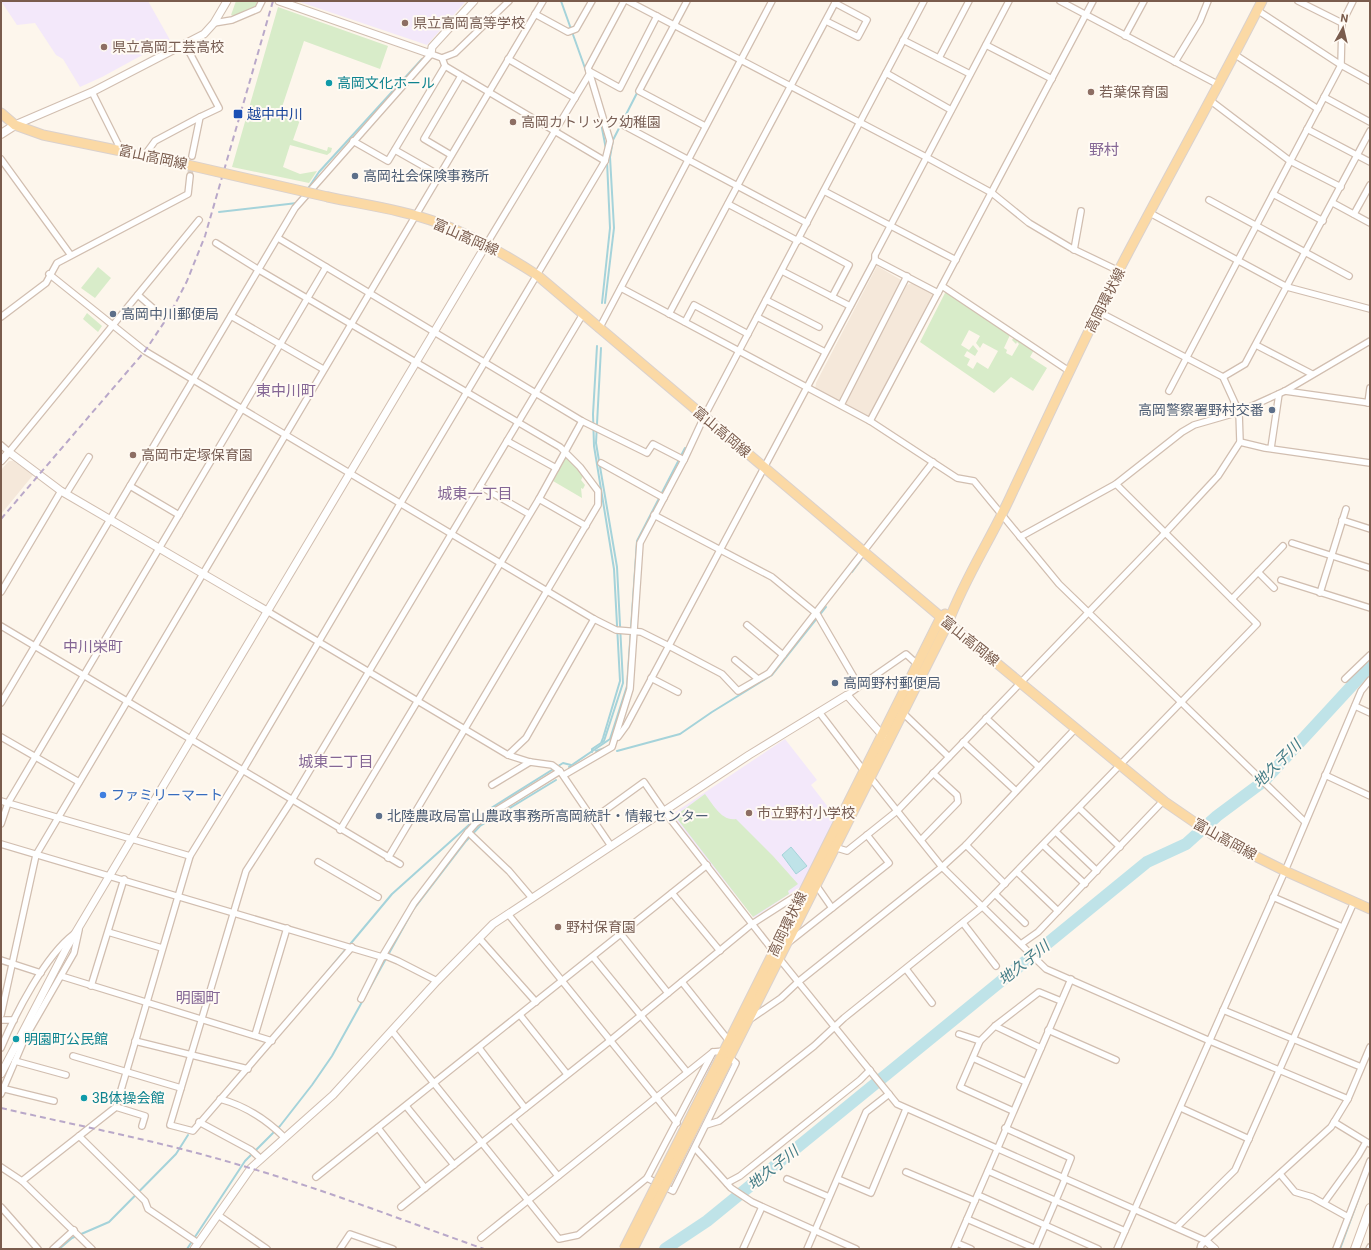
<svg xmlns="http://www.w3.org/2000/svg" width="1371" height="1250" viewBox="0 0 1371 1250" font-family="Roboto,'Noto Sans JP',sans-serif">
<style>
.residential{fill:#f5e8da}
.education{fill:#f3e8fa}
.green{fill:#d8ecc9;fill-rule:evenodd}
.water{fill:#bfe3e8;stroke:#a5d3da}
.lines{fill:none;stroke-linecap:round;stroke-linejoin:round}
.stream{stroke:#a5d3da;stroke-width:2}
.river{stroke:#bfe3e8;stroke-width:12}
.minor-tunnel{stroke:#dcd0c4;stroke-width:5.5;stroke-dasharray:5.5 3;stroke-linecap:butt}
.minor-casing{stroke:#d1beb0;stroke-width:8}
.tertiary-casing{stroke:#d1beb0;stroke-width:9}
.secondary-casing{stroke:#d6c0b0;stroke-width:10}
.primary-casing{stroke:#dad1cd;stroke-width:11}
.minor{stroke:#fff;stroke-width:5.5}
.tertiary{stroke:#fff;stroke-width:7}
.secondary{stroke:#fff;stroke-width:8}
.primary{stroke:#fbd9a5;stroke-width:9}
.rail{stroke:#b9a8c9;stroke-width:2;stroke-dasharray:6 4;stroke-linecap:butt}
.primary-bridge-casing{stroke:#dad1cd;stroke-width:11;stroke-linecap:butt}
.primary-bridge{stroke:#fbd9a5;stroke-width:9}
.education-dot{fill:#8d6e63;stroke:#fffaf3;stroke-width:1.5}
.culture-dot{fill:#0f9aa8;stroke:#fffaf3;stroke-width:1.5}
.transit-dot{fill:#1a4fb4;stroke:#fffaf3;stroke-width:1.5}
.service-dot{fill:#5c6f8a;stroke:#fffaf3;stroke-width:1.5}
.shop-dot{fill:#3f7fe0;stroke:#fffaf3;stroke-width:1.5}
.labels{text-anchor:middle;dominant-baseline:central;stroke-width:4;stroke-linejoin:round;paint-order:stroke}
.education-label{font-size:14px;fill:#785e54;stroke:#fffaf3;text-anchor:start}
.culture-label{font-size:14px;fill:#0d838f;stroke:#fffaf3;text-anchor:start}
.transit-label{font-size:14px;fill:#164399;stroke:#fffaf3;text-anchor:start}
.street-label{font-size:14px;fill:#7a5c4d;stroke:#fffaf3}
.service-label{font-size:14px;fill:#4e5e75;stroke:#fffaf3;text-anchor:start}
.shop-label{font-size:14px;fill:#366cbe;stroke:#fffaf3;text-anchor:start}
.neighbourhood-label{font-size:15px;fill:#846695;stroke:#fffaf3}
.water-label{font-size:15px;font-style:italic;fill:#437c86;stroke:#fffaf3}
</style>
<rect width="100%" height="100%" fill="#fdf6ec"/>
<g class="residential">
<path d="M 877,266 L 903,281 L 842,401 L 837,403 L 815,391 L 816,383 Z"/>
<path d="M 912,283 L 933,294 L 934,300 L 872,418 L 868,418 L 846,406 L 846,401 L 907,285 Z"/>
<path d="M 9,461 L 13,461 L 33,475 L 2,513 L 1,470 Z"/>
</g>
<g class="education">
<path d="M 1,1 L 148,1 L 170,40 L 102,77 L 80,87 L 63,59 L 56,55 L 35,23 L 17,25 Z"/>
<path d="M 297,1 L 466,1 L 427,45 Z"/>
<path d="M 785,739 L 817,780 L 811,785 L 835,816 L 803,885 L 754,918 L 671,815 Z"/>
</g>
<g class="green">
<path d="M 236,1 L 257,2 L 256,6 L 234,16 L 231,15 Z"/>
<path d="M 278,7 L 388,46 L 380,69 L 304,41 L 282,107 L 302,114 L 293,140 L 327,151 L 328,147 L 332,148 L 331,152 L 327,155 L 290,145 L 283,167 L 300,174 L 317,171 L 309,183 L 232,167 Z"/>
<path d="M 98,267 L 111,278 L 95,298 L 81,288 Z"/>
<path d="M 945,293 L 950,293 L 1034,350 L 1030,357 L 1047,368 L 1033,391 L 1011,377 L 994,393 L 920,342 ZM 969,330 L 980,336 L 976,343 L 980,348 L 983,343 L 998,351 L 988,369 L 977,362 L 973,369 L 967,365 L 970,359 L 964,356 L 967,351 L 975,356 L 978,351 L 973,345 L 969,350 L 961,345 ZM 1010,335 L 1014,337 L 1012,340 L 1016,344 L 1017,342 L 1019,344 L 1012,356 L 1006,353 L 1007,350 L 1004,348 Z"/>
<path d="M 87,313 L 102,326 L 98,332 L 83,319 Z"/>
<path d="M 568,453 L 586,470 L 581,480 L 585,485 L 583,489 L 581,488 L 582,498 L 553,481 Z"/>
<path d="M 705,794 C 712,803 722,822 736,819 L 773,856 L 798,884 L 788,891 L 789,894 L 753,917 L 675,816 Z"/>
</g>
<path class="water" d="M 791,847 L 807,866 L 796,874 L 782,855 Z"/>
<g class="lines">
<g class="stream">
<path d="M 561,1 L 586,71"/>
<path d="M 600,118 L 606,149"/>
<path d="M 307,190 L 319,172 L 422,59"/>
<path d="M 219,212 L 297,203"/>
<path d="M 602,303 L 610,228 L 607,161"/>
<path d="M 605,303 L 614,228 L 610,157 L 613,140 L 638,91"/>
<path d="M 601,348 L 596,443 L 617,567 L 623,683 L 604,741 L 602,742"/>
<path d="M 852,572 L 861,560"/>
<path d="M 596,751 L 605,748"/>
<path d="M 617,751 L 680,734 L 712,712 L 772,675 L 826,607"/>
<path d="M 592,752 L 592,749 L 601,743 L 603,738 L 620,681 L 614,569 L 594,446 L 593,414 L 597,346"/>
<path d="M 569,767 L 610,739 L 627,686 L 637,541 L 685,448"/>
<path d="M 316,985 L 392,894 L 480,815 L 563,763 L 571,765"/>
<path d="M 59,1249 L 72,1238 L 109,1222 L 176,1154 L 188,1135"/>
<path d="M 187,1249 L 245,1161 L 280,1126 L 312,1085 L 332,1056 L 413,910 L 466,841 L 480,826 L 556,780"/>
<path d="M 1340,1249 L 1365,1181"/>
</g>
<path class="river" d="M 665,1249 L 707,1221 L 1147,862 L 1186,844 L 1217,816 L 1264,781 L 1370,666"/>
<path class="minor-tunnel" d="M 190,176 L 192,156"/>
<g class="minor-casing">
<g id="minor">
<path d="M 628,1 L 926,157 L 992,193 L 1029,223 L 1071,248 L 1119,271"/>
<path d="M 687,1 L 639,91 L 705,126"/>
<path d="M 1060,1 L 1219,85"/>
<path d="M 1298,1 L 1342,23"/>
<path d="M 1257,10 L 1341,65 L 1370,81"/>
<path d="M 535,14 L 568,32 L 576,29 L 592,1"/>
<path d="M 826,21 L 858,37 L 867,20 L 835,3"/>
<path d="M 214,23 L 232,20 L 258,9 L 262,1"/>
<path d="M 1125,36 L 1144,1"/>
<path d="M 903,40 L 970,74"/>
<path d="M 185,44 L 219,108 L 200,117 L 192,156"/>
<path d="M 986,45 L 1052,79"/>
<path d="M 1234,54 L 1318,109"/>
<path d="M 442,58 L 445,66 L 605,161"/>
<path d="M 939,58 L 969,1"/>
<path d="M 508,59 L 575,98"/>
<path d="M 1175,62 L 1200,21 L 1208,1"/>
<path d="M 589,71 L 620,88 L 657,16"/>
<path d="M 886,73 L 951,110"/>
<path d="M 92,92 L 121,150"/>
<path d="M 1324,97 L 1370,122"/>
<path d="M 1211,101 L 1290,161 L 1341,187"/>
<path d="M 623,125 L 807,223"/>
<path d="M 1307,129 L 1370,162"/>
<path d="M 353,141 L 388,161 L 445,66"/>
<path d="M 395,150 L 439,175"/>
<path d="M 451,155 L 424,139 L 461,76"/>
<path d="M 144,156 L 155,141 L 200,117"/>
<path d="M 1,159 L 70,254"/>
<path d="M 824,191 L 956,260"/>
<path d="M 1273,194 L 1323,221"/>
<path d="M 1209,200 L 1349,276"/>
<path d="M 1333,203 L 1370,223"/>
<path d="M 728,204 L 798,241"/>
<path d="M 1150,213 L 1287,287 L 1370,309"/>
<path d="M 1354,214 L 1370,185"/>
<path d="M 278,238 L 582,421 L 647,453 L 653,444 L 684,460"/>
<path d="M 799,238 L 849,265 L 832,297"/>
<path d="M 216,243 L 259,270 L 560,447 L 580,467 L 598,491 L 598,505 L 388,858"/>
<path d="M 486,245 L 590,73"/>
<path d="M 1074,250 L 1081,211"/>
<path d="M 875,260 L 875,255 L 1009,1"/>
<path d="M 782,271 L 850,306"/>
<path d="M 49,274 L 145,351 L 594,619 L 616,630 L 641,632 L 669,646 L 722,674 L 738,691 L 769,673 L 933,462"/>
<path d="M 942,286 L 1069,371"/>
<path d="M 621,288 L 870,421 L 957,478 L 974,481 L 1059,584 L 1305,822"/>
<path d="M 138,295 L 162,316"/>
<path d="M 766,300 L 819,327"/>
<path d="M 669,314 L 836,1"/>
<path d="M 231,316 L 323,369"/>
<path d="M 1,317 L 46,283 L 57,263 L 188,194 L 190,176"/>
<path d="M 757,317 L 825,352"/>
<path d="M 685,322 L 694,305 L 748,334"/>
<path d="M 599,329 L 772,1"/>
<path d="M 1256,345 L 1312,374"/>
<path d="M 1223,377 L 1245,364 L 1370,131"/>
<path d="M 1169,391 L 1341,65 L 1342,23 L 1353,1"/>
<path d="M 1285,391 L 1370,403"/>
<path d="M 1368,403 L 1370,388"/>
<path d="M 841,405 L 907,276"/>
<path d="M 870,421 L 1093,1"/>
<path d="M 507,441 L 556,468"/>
<path d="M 1240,442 L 1265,448 L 1370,463"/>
<path d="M 1,445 L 9,452 L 199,220"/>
<path d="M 1271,448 L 1279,394"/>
<path d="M 601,463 L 664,498"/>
<path d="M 130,486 L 179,515"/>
<path d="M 480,486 L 529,514"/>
<path d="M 66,494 L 89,457"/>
<path d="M 539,499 L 586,526"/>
<path d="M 654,515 L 772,577 L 817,614 L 859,686"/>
<path d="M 1342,520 L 1370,529"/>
<path d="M 1020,537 L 1116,484 L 1182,432 L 1194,425 L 1239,412 L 1285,391 L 1370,341"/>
<path d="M 1292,543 L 1370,568"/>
<path d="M 1258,572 L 1274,588"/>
<path d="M 1281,580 L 1370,608"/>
<path d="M 1,592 L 61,491"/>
<path d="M 1320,593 L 1346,509"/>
<path d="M 1232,599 L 1283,546"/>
<path d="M 267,611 L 508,755 L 530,762 L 552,765 L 560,771 L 611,846"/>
<path d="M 747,625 L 783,655"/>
<path d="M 1,626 L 400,864"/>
<path d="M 735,660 L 758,679"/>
<path d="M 651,678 L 678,692"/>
<path d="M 1345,679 L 1370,655"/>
<path d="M 847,695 L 906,654 L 918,665"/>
<path d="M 1,703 L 295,208 L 431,54 L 442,58 L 455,53 L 509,1"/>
<path d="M 1355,706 L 1370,713"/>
<path d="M 819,712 L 864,771"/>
<path d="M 903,713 L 949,757"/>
<path d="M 1,737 L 79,782"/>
<path d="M 618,737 L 626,726 L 875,260 L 938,293"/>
<path d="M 963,742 L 1016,791"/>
<path d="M 508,755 L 526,738 L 594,619"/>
<path d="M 1039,767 L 1076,728"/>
<path d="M 564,775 L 612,747 L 630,689 L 640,543 L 684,460 L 704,417 L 924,1"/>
<path d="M 1325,775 L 1370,796"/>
<path d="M 870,777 L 942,867 L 1046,969 L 1210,1041 L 1348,1099"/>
<path d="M 492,785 L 530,762"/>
<path d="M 1,801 L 190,856"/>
<path d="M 1079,808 L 1120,847"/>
<path d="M 593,819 L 644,782 L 664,811 L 774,952 L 897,1104 L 1206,1241"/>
<path d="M 1,824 L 8,803 L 326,267"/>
<path d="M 340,830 L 539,499 L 582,421"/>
<path d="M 468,832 L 509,871 L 532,898"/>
<path d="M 1056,832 L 1097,871"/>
<path d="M 921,840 L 958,802 L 957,795 L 933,773"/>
<path d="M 1,844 L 382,957 L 386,956 L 398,961 L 437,981"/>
<path d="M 966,845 L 1039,767 L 986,718"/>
<path d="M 1043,845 L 1085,884"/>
<path d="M 834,847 L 847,851 L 897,811 L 1165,533 L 1218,476 L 1240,442 L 1239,412 L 1223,377 L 1099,312"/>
<path d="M 318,862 L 378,897"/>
<path d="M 1017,872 L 1058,911"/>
<path d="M 816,885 L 832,908"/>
<path d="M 672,893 L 720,951"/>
<path d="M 995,894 L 1025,923"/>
<path d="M 1273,897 L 1342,927"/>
<path d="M 508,914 L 677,1123"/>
<path d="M 963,923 L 996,966"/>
<path d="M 108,932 L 162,948"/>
<path d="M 621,934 L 668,993"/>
<path d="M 479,938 L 536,1002"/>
<path d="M 789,942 L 889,863 L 867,835"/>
<path d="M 1021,944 L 1038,932 L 1163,801"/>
<path d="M 352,947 L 193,1131 L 170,1125 L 246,871 L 292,800 L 583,314"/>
<path d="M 593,957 L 687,1072"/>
<path d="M 1,960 L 41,973"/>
<path d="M 906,969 L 932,1003"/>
<path d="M 61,976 L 272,1041"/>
<path d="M 682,982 L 729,1041"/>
<path d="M 91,986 L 124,879"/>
<path d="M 361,999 L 382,957 L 414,903 L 468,832 L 476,823 L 560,771"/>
<path d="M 1223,1010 L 1361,1067"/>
<path d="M 1,1015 L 36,855 L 543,1"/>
<path d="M 520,1015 L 567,1074"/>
<path d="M 1,1020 L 14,1020"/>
<path d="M 749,1020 L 781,998 L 798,982 L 942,867 L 966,845 L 1005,884"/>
<path d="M 995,1026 L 1041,1048"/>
<path d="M 1048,1030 L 1116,1060"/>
<path d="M 392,1031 L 559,1239 L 578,1235 L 647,1178 L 713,1052"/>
<path d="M 959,1034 L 980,1041"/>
<path d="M 255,1035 L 287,928"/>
<path d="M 135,1041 L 248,1069"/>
<path d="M 1,1048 C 15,1014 45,956 74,934"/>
<path d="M 479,1048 L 525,1108"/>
<path d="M 73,1056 L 181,1088"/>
<path d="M 973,1058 L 1026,1082"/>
<path d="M 15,1061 L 66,1075"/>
<path d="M 1,1088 L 54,1101"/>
<path d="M 1,1094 L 25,1038 L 74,953 L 79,930"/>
<path d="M 220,1099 C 246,1106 266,1119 285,1138"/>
<path d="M 406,1106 L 454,1165"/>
<path d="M 116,1107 L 145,1116 L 142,1126"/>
<path d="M 1181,1108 L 1249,1139"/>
<path d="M 1013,1111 L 960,1087 L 980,1041 L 995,1026 L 1039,992 L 1061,1001"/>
<path d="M 512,1119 L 558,1176"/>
<path d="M 199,1122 L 251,1150 L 261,1159"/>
<path d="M 1334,1122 L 1370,1144"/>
<path d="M 706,1125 L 719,1121 L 814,1046 L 844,1018 L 982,907 L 1257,624 L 1116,484"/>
<path d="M 378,1128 L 425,1188"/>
<path d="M 1005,1128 L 1071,1158 L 1063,1178"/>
<path d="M 79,1136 L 145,1201 L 148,1209 L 198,1243"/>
<path d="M 695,1148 L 731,1188 L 752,1202 L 856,1249"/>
<path d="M 1,1167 L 22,1181 L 92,1249"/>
<path d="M 988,1171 L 1125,1231"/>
<path d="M 906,1172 L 975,1201"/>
<path d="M 1280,1174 L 1295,1192 L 1312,1197 L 1348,1217"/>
<path d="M 316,1177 L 707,865"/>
<path d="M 647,1178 L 673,1191 L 736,1063 L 729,1057"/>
<path d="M 787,1179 L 829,1197"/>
<path d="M 838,1179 L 871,1193 L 906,1109"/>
<path d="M 22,1181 L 116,1107 L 190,856 L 243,770 L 400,504 L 605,161 L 610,141 L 588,68 L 624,1"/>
<path d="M 727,1183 L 740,1176 L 860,1080 L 870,1070"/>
<path d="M 978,1195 L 1098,1249"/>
<path d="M 1324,1203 L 1358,1156 L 1366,1142"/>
<path d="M 1,1207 L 38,1249"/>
<path d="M 401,1207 L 611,1040 L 752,924 L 802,892"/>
<path d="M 218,1215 L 267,1249"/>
<path d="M 967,1219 L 1036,1249"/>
<path d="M 1177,1227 L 1235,1170 L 1354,902"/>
<path d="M 481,1238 L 713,1052 L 724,1051"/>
<path d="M 957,1243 L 971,1249"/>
<path d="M 53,1249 L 74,1230"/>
<path d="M 340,1249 L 350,1234 L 393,1249"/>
<path d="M 743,1249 L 762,1207"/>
<path d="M 807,1249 L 866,1112 L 889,1094"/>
<path d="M 954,1249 L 1071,979"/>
<path d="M 1035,1249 L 1065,1179"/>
<path d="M 1117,1249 L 1285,871 L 1361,691 L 1370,680"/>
<path d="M 1200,1249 L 1201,1245 L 1331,1127 L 1348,1099 L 1370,1047"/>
<path d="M 1336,1249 L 1370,1161"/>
<path d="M 1369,1249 L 1370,1247"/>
</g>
</g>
<g class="tertiary-casing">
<g id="tertiary">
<path d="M 279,1 L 431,54 L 432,47 L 474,1"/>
<path d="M 15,125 L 92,92 L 204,34 L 214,23 L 227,1"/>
<path d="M 1,461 L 9,452 L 61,491 L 267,611"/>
<path d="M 1,1074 L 67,947 L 486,245"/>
<path d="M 1206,1241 L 1215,1249"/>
<path d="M 194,1249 L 251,1168 L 333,1095 L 437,981 L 493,924 L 749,755 L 847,695 L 884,737"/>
</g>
</g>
<g class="secondary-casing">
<g id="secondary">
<path d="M 1,134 L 15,125"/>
<path d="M 1355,1249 L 1370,1208"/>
</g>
</g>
<g class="primary-casing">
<g id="primary">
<path d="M 1,113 L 15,125 L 43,135 L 175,162"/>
<path d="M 328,197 C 365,205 404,210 439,223 C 473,236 506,255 537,275 L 948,623 L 1165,802 L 1213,835 L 1285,871 L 1370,909"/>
<path d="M 720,1059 L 941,617 L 945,614"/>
<path d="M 727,1062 L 948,623 C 965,577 993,536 1013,491 C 1048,417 1082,343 1119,270 C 1166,180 1216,92 1262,1"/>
</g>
</g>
<use href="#minor" class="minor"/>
<use href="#tertiary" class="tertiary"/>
<use href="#secondary" class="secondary"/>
<use href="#primary" class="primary"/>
<g class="rail">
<path d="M 1,519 L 145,351 L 171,312 L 187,281 L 205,236 L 273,1"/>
<path d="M 1,1108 C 79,1126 159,1141 236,1164 C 320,1188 402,1220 484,1249"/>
</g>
<g class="primary-bridge-casing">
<g id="primary-bridge">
<path d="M 175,162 L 328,197"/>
<path d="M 624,1249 L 720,1059"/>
<path d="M 633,1249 L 727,1062"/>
</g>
</g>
<use href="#primary-bridge" class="primary-bridge"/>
</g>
<g class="education-dot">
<circle cx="405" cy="23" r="4"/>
<circle cx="104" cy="47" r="4"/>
<circle cx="1091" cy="92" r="4"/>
<circle cx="513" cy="122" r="4"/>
<circle cx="133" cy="455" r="4"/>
<circle cx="749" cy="813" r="4"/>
<circle cx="558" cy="927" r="4"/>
</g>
<g class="culture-dot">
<circle cx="329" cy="83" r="4"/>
<circle cx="16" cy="1039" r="4"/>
<circle cx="84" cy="1098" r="4"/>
</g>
<rect class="transit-dot" x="233" y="109" width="10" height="10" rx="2"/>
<g class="service-dot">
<circle cx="355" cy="176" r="4"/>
<circle cx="113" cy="314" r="4"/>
<circle cx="1272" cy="410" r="4"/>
<circle cx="835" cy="683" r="4"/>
<circle cx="379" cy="816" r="4"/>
</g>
<circle class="shop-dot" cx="103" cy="795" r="4"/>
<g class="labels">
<g class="education-label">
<text x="413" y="23">県立高岡高等学校</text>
<text x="112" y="47">県立高岡工芸高校</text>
<text x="1099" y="92">若葉保育園</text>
<text x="521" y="122">高岡カトリック幼稚園</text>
<text x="141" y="455">高岡市定塚保育園</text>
<text x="757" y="813">市立野村小学校</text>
<text x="566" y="927">野村保育園</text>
</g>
<g class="culture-label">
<text x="337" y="83">高岡文化ホール</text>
<text x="24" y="1039">明園町公民館</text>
<text x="92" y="1098">3B体操会館</text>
</g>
<g class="transit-label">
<text x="247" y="114">越中中川</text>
</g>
<g class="street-label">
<text transform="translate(153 157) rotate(12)">富山高岡線</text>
<text transform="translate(466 237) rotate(24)">富山高岡線</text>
<text transform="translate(1105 300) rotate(-63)">高岡環状線</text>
<text transform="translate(722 432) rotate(40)">富山高岡線</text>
<text transform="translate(970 641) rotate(39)">富山高岡線</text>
<text transform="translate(1225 839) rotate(29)">富山高岡線</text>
<text transform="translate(787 924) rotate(-64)">高岡環状線</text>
</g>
<g class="service-label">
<text x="363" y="176">高岡社会保険事務所</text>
<text x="121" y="314">高岡中川郵便局</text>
<text x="1264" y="410" text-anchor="end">高岡警察署野村交番</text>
<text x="843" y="683">高岡野村郵便局</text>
<text x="387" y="816">北陸農政局富山農政事務所高岡統計・情報センター</text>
</g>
<g class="shop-label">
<text x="111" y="795">ファミリーマート</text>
</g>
<g class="neighbourhood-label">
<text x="1104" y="150">野村</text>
<text x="286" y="391">東中川町</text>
<text x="475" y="494">城東一丁目</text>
<text x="93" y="647">中川栄町</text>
<text x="336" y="762">城東二丁目</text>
<text x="198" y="998">明園町</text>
</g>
<g class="water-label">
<text transform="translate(1277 764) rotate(-45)">地久子川</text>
<text transform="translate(1024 963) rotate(-39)">地久子川</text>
<text transform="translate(773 1168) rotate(-39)">地久子川</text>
</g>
</g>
<rect width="1371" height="1250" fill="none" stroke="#7a5c4d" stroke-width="4"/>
<g transform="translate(1343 28) rotate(8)" stroke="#fffaf3" stroke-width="3" paint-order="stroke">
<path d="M0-3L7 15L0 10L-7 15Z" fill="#7a5c4d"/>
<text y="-6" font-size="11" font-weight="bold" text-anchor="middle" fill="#7a5c4d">N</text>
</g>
</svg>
